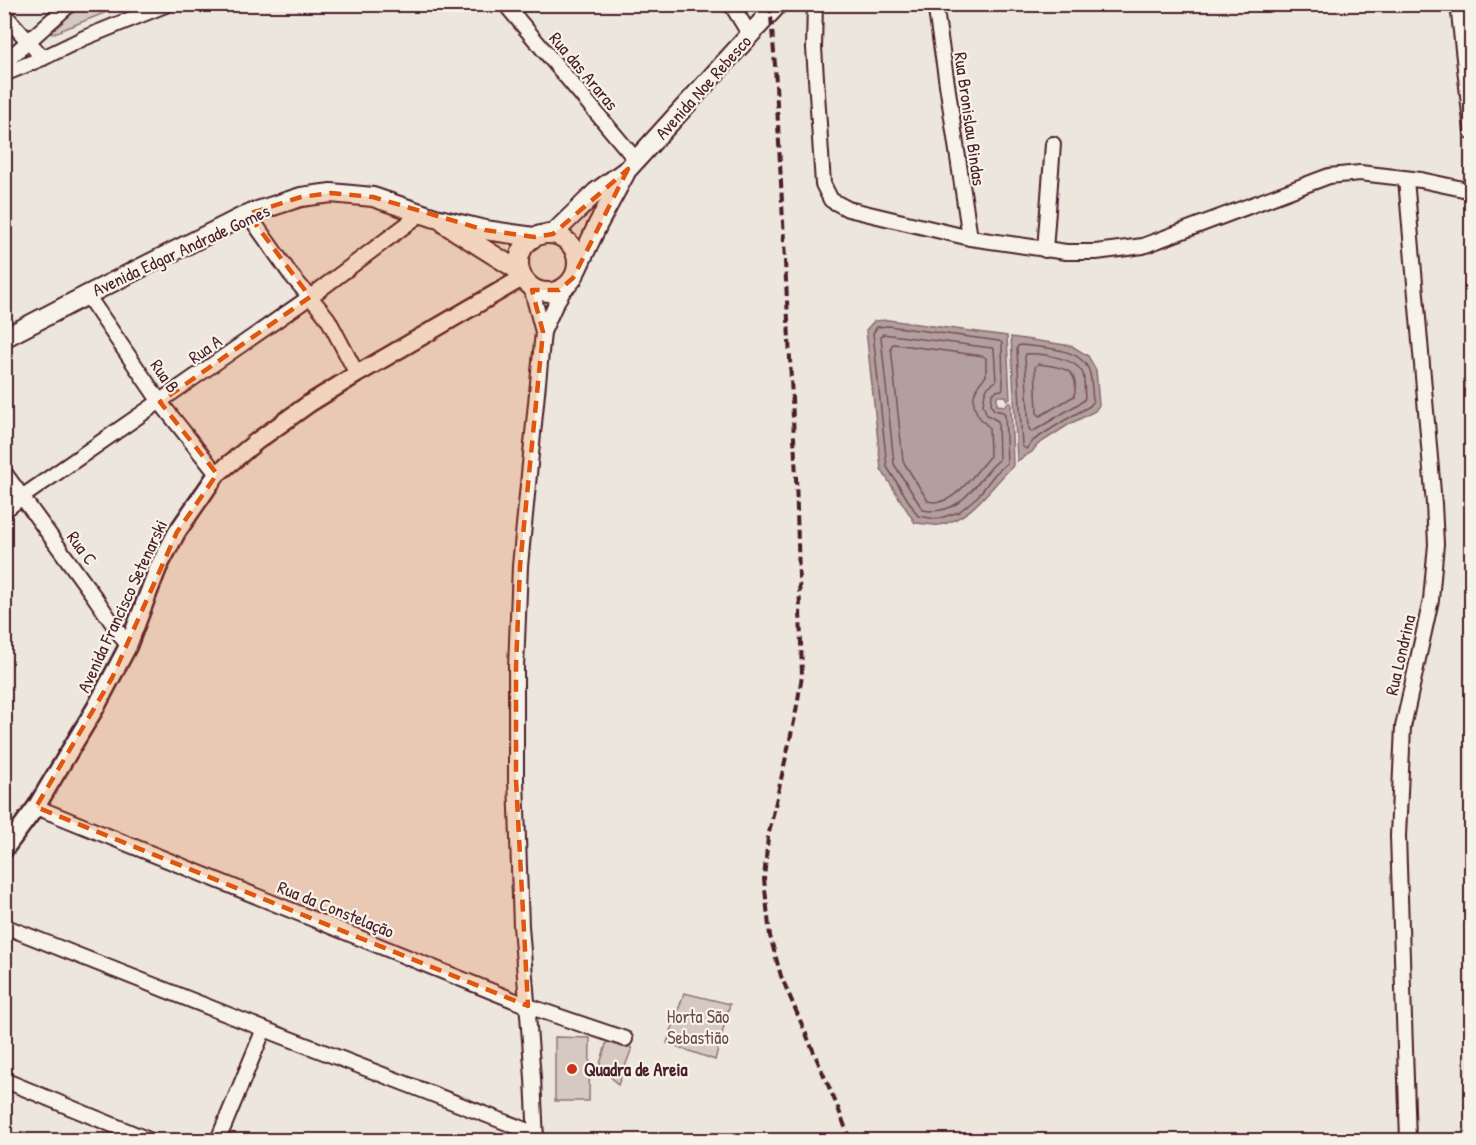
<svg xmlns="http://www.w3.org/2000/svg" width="1476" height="1145" viewBox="0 0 1476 1145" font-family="'Patrick Hand',sans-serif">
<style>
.green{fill:#d5c9c2;stroke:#907476;stroke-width:1.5}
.water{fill:#b39f9d;stroke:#896c6f;stroke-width:1.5}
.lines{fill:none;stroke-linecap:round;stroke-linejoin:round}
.shore{stroke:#745259;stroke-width:1.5}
.minor-casing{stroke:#4a1f2b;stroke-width:18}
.tertiary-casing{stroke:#4a1f2b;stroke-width:21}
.secondary-casing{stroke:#4a1f2b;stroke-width:22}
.minor{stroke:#f7f3e8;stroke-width:14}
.tertiary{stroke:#f7f3e8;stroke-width:16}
.secondary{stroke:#f7f3e8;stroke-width:18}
.rail{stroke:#4a1f2b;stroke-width:4;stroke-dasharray:9 4.5;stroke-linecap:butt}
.marked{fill:#e0560e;fill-opacity:0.2;stroke:#e0560e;stroke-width:4.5;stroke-dasharray:12 8;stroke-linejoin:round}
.poi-dot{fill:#c8321e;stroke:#f7f3e8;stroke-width:2}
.labels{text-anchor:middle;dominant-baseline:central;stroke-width:4.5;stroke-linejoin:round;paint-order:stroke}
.street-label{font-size:18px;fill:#4a1f2b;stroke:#f7f3e8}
.park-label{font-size:18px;fill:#6d4a51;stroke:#f7f3e8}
.poi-label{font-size:18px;font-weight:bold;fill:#4a1f2b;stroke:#f7f3e8;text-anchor:start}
</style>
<rect width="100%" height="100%" fill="#ece6dd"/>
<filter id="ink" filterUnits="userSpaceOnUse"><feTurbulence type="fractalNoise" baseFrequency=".0167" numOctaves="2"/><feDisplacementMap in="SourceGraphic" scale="12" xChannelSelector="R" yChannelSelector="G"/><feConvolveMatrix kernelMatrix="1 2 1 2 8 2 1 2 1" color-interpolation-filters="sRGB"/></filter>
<g filter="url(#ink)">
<g class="green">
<path d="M 76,5 L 124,5 L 52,34 L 48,32 Z"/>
<path d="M 684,993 L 730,1004 L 715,1060 L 667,1043 Z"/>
<path d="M 555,1037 L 590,1038 L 589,1101 L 555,1101 Z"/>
<path d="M 608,1038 L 632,1048 L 618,1085 L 600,1064 Z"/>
</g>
<g class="water">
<path d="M 888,320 L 1007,336 L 1010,399 L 1007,400 L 1006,396 L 997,396 L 997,405 L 1006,406 L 1007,403 L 1011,403 L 1013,466 C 990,487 973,519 939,525 C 932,526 922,523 915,523 L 881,469 L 866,330 L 874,321 Z"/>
<path d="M 1011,337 L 1072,346 L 1088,356 L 1096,370 L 1099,405 L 1095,411 L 1068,425 L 1037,445 L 1032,452 L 1017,461 Z"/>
</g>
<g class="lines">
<g class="shore">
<path d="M 888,326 L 999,341 L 1002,343 L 1003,388 L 1002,390 L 996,391 L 992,394 L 991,405 L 994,410 L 1003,412 L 1005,414 L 1007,463 L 995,474 L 978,496 L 959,512 L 937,519 L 918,516 L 887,467 L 873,333 L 877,327 Z"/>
<path d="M 883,334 L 992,348 L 994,349 L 996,381 L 988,387 L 985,392 L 983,405 L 987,415 L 998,421 L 999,460 C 996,463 992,466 989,470 C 970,492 956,516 923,510 L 894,464 L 881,337 Z"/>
<path d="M 894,344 L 983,356 L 986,358 L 986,376 C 968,393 970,412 989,427 L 990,456 C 975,472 953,509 928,501 L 903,461 L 891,347 L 892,345 Z"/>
<path d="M 1021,345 C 1043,348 1084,347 1090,374 C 1092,383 1092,393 1093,402 L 1090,406 L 1065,420 L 1034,440 L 1026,449 L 1022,446 L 1017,348 L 1018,346 Z"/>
<path d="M 1026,354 C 1041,353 1077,358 1083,374 C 1085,381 1084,391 1085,398 L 1083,401 L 1032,432 L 1029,429 L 1025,357 Z"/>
<path d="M 1038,364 C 1060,367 1081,367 1074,396 L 1040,416 L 1037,413 L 1035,367 Z"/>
</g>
<g class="minor-casing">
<g id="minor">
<path d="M 505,4 L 636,160"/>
<path d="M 731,4 L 750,35"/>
<path d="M 815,4 L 814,48 L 823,184 L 831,200 L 848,209 L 970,238 L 1066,252 L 1096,252 L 1143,246 L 1329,176 L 1360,173 L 1421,180 L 1472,191"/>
<path d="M 935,4 L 970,238"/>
<path d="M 1458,4 L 1472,132"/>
<path d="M 4,14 L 43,58"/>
<path d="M 4,63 L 70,4"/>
<path d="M 4,74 L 43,58 L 84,38 L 168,4"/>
<path d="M 1406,179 L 1434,504 L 1436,544 L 1431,600 L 1403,727 L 1398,836 L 1408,1140"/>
<path d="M 248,214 L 291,275 L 321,310 L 328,319 L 357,374"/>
<path d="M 1045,250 L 1053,144"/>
<path d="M 531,287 L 543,332"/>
<path d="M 87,295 L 160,402 L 217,474"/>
<path d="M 4,472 L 96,599 L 128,646"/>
<path d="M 4,511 L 22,497 L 310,297 L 422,213"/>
<path d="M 36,807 L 528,1006 L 625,1039"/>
<path d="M 4,926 L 264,1029 L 536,1134"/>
<path d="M 4,1080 L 149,1140"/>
<path d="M 218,1140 L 264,1029"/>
<path d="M 536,1140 L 533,1078 L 521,926 L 516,780 L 516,667 L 520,566 L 543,332 L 556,303 L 567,285"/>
</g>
</g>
<g class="tertiary-casing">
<path id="tertiary" d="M 4,850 L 36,807 L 96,707 L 128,646 L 158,568 L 177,532 L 217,474 L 257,441 L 310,403 L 357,374 L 522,278"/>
</g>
<g class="secondary-casing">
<g id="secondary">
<path d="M 446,225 L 519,271"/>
<circle cx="548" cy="263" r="29"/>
<path d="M 553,234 L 596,192 L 628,169 L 778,4"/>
<path d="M 577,269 L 598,224 L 625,174"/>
<path d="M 4,338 L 87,295 L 248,214 L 301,197 L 331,193 L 373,197 L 435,218 L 485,230 L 534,237"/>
</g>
</g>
<use href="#minor" class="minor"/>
<use href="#tertiary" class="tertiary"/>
<use href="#secondary" class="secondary"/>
<path class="rail" d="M 770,4 L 775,65 L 796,477 L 802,676 L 795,717 L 768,837 L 764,879 L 770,936 L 781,976 L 838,1108 L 850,1140"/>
</g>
</g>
<path class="marked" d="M 628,169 L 573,278 L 559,290 L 532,290 L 543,332 L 520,566 L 516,667 L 516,780 L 528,1006 L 36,807 L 112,678 L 177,532 L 217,474 L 160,402 L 310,297 L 248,214 L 301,197 L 331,193 L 373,197 L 485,230 L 534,237 L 553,234 Z"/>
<circle class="poi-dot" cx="572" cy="1069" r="6"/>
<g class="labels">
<g class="street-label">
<text transform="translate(584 71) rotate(50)">Rua das Araras</text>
<text transform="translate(703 87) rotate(-48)">Avenida Noe Rebesco</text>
<text transform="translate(970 119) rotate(82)">Rua Bronislau Bindas</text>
<text transform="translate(181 250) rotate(-25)">Avenida Edgar Andrade Gomes</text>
<text transform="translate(205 349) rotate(-35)">Rua A</text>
<text transform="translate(165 376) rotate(55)">Rua B</text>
<text transform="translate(82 548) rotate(54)">Rua C</text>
<text transform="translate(122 606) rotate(-65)">Avenida Francisco Setenarski</text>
<text transform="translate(1400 655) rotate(-77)">Rua Londrina</text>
<text transform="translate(336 909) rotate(22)">Rua da Constelação</text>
</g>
<g class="park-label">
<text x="698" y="1016">Horta São<tspan x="698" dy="21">Sebastião</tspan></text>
</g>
<g class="poi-label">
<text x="584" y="1069">Quadra de Areia</text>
</g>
</g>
<rect width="1476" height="1145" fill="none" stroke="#f7f3e8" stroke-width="24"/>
<rect x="12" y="12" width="1452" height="1121" fill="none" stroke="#4a1f2b" stroke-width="2" filter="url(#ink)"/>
</svg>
